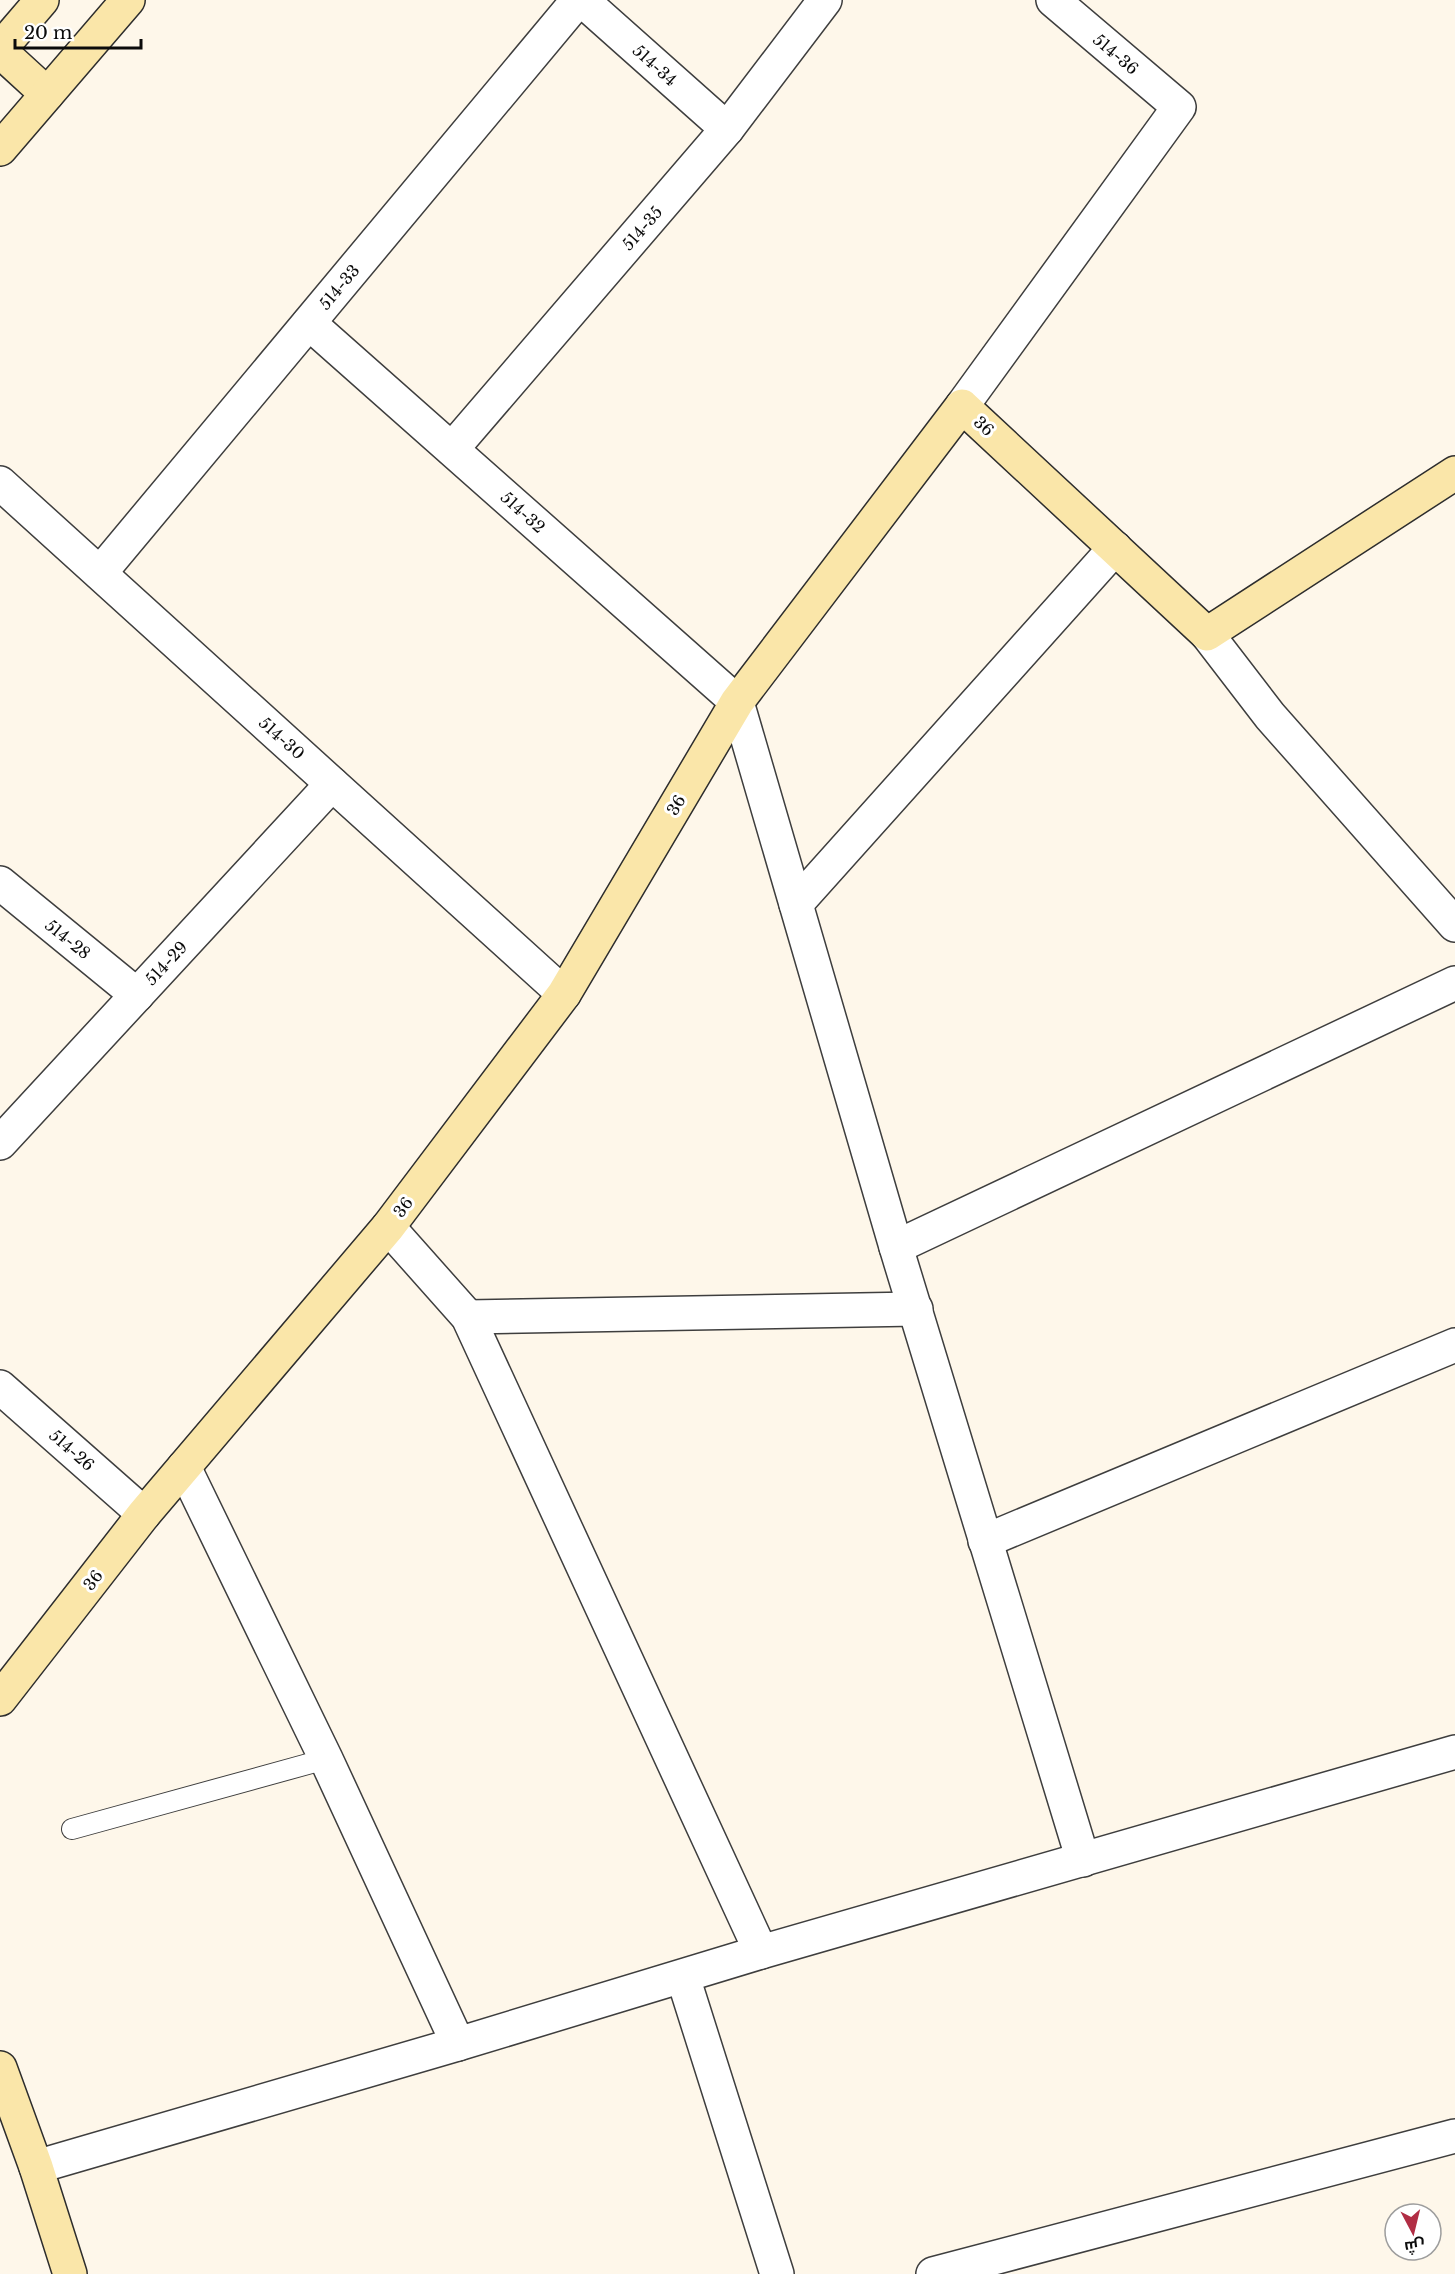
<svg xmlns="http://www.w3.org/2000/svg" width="1455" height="2274" viewBox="0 0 1455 2274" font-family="'Libre Baskerville',Cairo,serif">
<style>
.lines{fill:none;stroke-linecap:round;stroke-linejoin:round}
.lane-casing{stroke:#3e3e3e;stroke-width:22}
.street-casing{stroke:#3e3e3e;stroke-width:36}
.secondary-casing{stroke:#2d2d2d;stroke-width:36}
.lane{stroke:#fff;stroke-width:20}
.street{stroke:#fff;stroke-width:33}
.secondary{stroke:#fae6a9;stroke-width:33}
.labels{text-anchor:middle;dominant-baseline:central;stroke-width:6;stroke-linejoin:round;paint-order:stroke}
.street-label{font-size:16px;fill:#0b0b0b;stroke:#fff}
</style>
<rect width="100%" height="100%" fill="#fef7ea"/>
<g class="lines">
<g class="lane-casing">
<path id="lane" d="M 72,1829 L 326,1759"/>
</g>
<g class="street-casing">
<g id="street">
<path d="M 582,0 L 727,129"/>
<path d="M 309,323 L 737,702 L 896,1247 L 1083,1860"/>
<path d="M 962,406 L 1179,107 L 1053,0"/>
<path d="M 452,449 L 727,129 L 825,0"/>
<path d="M 0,483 L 564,994"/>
<path d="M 100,573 L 578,0"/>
<path d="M 1207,634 L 1270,716 L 1455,925"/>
<path d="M 0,883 L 137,995"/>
<path d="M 796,904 L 1115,548"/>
<path d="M 0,1143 L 332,784"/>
<path d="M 388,1227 L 468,1317 L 761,1952"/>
<path d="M 896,1247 L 1455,983"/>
<path d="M 468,1317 L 916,1309"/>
<path d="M 0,1387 L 144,1514"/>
<path d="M 184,1467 L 326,1759 L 458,2044"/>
<path d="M 985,1541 L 1455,1345"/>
<path d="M 683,1977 L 777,2274"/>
<path d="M 36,2167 L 458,2044 L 761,1952 L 1455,1752"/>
<path d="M 933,2274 L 1455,2136"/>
</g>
</g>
<g class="secondary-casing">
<g id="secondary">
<path d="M 0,49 L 42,0"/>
<path d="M 0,51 L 47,94"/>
<path d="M 0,149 L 128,0"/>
<path d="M 0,1699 L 144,1514 L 388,1227 L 564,994 L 737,702 L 962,406 L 1207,634 L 1455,473"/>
<path d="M 0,2068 L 36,2167 L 70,2274"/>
</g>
</g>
<use href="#lane" class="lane"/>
<use href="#street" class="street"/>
<use href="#secondary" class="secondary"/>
</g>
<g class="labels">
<g class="street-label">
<text transform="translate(1116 54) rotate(40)">514-36</text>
<text transform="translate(655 65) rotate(42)">514-34</text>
<text transform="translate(642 228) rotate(-49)">514-35</text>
<text transform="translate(339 287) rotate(-50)">514-33</text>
<text transform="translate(984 426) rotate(43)">36</text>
<text transform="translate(523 512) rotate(42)">514-32</text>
<text transform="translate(282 738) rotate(42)">514-30</text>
<text transform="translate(676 805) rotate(-59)">36</text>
<text transform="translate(68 939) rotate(39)">514-28</text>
<text transform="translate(166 963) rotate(-47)">514-29</text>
<text transform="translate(403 1207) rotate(-53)">36</text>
<text transform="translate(72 1450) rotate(41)">514-26</text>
<text transform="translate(93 1580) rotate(-52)">36</text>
</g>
</g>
<g transform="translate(1413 2232) rotate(173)"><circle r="28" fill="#ffffff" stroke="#9d9d9d" stroke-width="1.5"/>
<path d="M0-4.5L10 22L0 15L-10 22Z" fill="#b12d44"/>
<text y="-9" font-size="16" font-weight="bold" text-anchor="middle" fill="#0b0b0b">ش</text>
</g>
<path d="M15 39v9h126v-9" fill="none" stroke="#0b0b0b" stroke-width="3"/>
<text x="24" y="39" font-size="18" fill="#0b0b0b" stroke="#ffffff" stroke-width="4.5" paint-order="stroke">20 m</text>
</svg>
